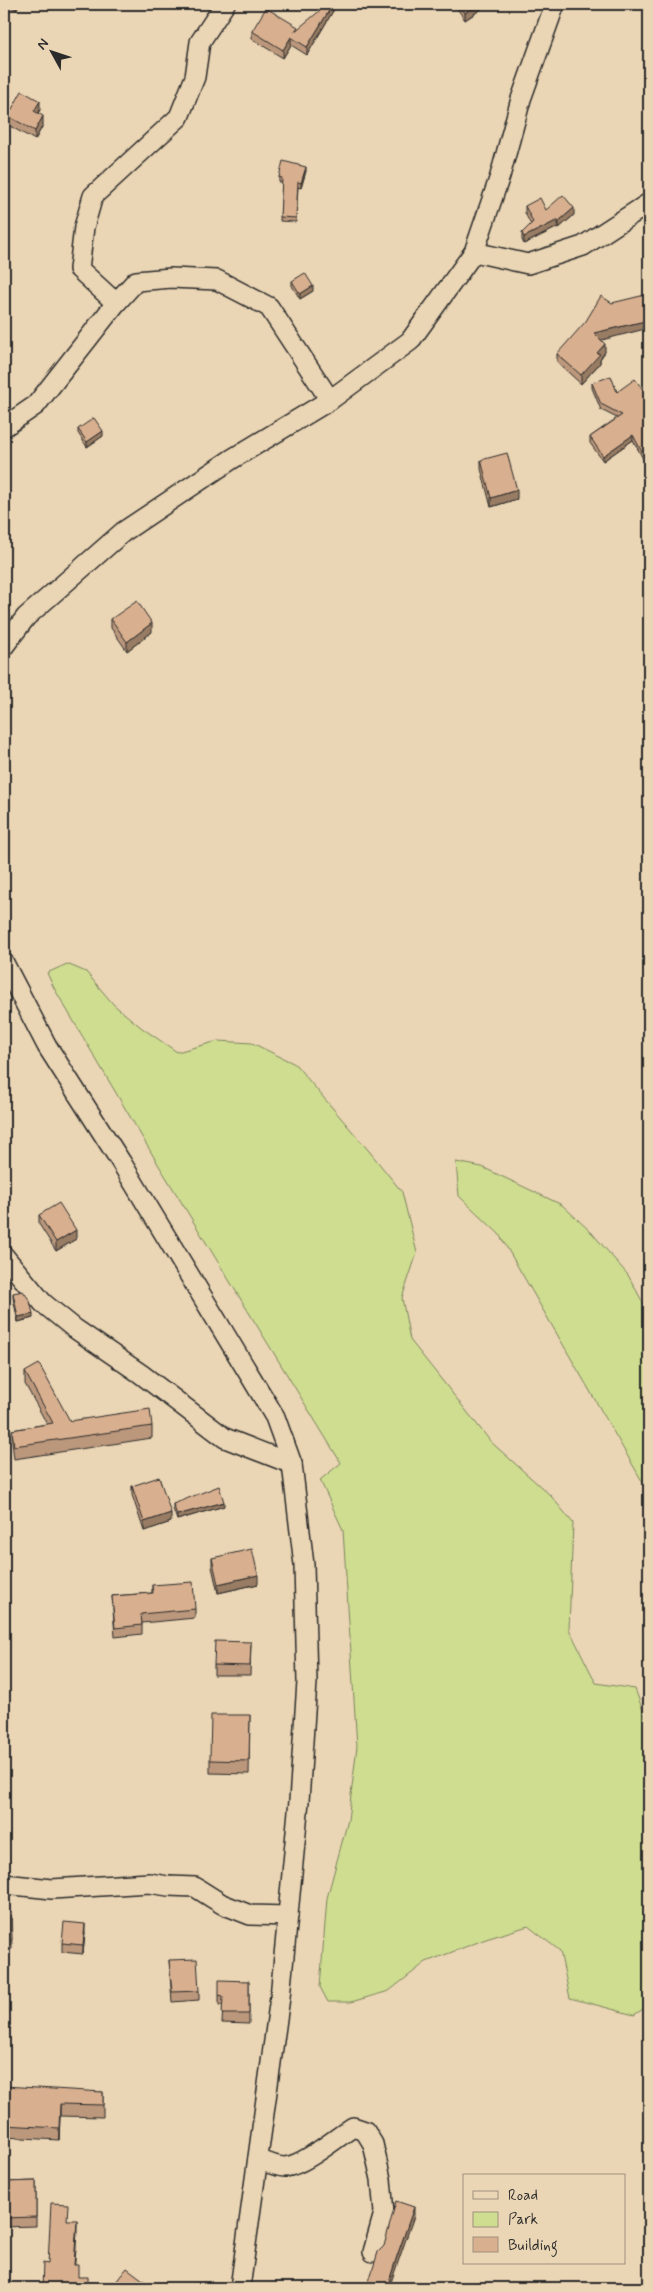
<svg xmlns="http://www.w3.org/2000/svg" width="653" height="2292" viewBox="0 0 653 2292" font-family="Mynerve,sans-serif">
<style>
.green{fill:#cedd90;stroke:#7c845e}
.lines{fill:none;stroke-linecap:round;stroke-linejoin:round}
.minor-casing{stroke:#2b2b2b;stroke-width:22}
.minor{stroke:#ead5b4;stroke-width:19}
.wall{fill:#bb977b;stroke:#2b2b2b}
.shaded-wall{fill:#987b64;stroke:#2b2b2b}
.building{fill:#d9b08f;stroke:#2b2b2b}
</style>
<rect width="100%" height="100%" fill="#ead5b4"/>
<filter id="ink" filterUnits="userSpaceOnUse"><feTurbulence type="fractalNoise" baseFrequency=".02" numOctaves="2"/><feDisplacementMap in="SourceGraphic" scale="10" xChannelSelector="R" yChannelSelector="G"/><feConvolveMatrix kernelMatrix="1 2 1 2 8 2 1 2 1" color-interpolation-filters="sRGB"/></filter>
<g filter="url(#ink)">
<g class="green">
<path d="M 67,964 L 86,972 L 114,1005 L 142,1028 L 177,1052 L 218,1041 L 252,1043 L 295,1064 L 369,1151 L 402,1192 L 417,1253 L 402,1298 L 410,1340 L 491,1442 L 551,1496 L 573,1523 L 569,1629 L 596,1683 L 635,1689 L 649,1727 L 649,2005 L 634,2015 L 570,1998 L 560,1951 L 528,1926 L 486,1939 L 426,1962 L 389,1991 L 351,2002 L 328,2002 L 320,1987 L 327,1898 L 348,1820 L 357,1746 L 343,1530 L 320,1480 L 341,1463 L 158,1164 L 54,988 L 47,973 Z"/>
<path d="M 456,1162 L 482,1167 L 562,1205 L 592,1233 L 628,1275 L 649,1314 L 649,1493 L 499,1234 L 459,1196 Z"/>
</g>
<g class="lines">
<g class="minor-casing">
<g id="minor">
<path d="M 474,252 L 528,264 L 583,246 L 649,203"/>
<path d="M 116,303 L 79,269 L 84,227 L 93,196 L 179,117 L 195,77 L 200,42 L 225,4"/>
<path d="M 4,427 L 36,405 L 116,303 L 136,281 L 171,278 L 217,280 L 269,307 L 330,400"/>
<path d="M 4,646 L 26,617 L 123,532 L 232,459 L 330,400 L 410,341 L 474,252 L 500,176 L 521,99 L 555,4"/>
<path d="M 4,963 L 47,1046 L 121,1162 L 275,1417 L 292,1464 L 304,1565 L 307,1682 L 299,1801 L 280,1997 L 240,2288"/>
<path d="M 4,1256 L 43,1303 L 74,1328 L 141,1374 L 225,1438 L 292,1464"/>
<path d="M 4,1884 L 52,1889 L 149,1883 L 168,1886 L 195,1887 L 222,1904 L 250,1915 L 288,1916"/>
<path d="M 258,2159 C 265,2162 277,2167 285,2167 C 304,2165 336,2138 353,2127 L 365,2131 L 373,2144 L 381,2179 L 384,2213 L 373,2252"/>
</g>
</g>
<use href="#minor" class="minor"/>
</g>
<g class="wall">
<path d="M 5,4 L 20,4 L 16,10 Z"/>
<path d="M 333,4 L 333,11 L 307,55 L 291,45 L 283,58 L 252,39 L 252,31 L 298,29 Z"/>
<path d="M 454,4 L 489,4 L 465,20 Z"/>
<path d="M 40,110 L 38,113 L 43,125 L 35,140 L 8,125 L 8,116 Z"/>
<path d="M 306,171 L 301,188 L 298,187 L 296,222 L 280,221 L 282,183 L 279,182 L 279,177 Z"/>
<path d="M 525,206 L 546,210 L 574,215 L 559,228 L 558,227 L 524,244 L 522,240 L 522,233 L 531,225 L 525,213 Z"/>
<path d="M 292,281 L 313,291 L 300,299 L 292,286 Z"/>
<path d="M 601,340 L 605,352 L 600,359 L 600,363 L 581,384 L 557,362 L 557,354 Z"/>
<path d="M 592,383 L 617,392 L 648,396 L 649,395 L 649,470 L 633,440 L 603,461 L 590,443 L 590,437 L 617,418 L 601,410 L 592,388 Z"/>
<path d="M 78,429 L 103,436 L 87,447 L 78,433 Z"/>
<path d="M 481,460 L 517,499 L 491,507 L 481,469 Z"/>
<path d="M 649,472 L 649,481 L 647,479 L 647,473 Z"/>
<path d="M 111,619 L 152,632 L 127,651 L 111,628 Z"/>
<path d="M 39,1215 L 76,1239 L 56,1251 L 39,1224 Z"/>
<path d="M 13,1293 L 33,1318 L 18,1322 L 13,1298 Z"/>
<path d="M 25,1372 L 70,1421 L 152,1426 L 152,1438 L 14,1459 L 12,1442 L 12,1430 L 47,1424 L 25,1384 Z"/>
<path d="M 132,1486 L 171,1522 L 144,1531 L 132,1495 Z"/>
<path d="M 173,1504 L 224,1506 L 177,1520 L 173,1509 Z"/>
<path d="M 212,1558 L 258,1584 L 218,1593 L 212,1567 Z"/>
<path d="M 152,1585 L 195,1609 L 195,1618 L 142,1623 L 142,1634 L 115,1637 L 112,1596 L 152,1593 Z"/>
<path d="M 251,1642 L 250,1675 L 214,1675 L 214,1665 Z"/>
<path d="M 250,1715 L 249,1774 L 210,1773 L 210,1760 Z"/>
<path d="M 4,1912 L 11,1912 L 12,1949 L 4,1949 Z"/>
<path d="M 85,1933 L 83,1954 L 62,1952 L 62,1943 Z"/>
<path d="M 169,1960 L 199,1991 L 199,2000 L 172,2002 Z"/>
<path d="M 249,1981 L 249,2024 L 222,2023 L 223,2005 L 219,2005 L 219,1995 Z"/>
<path d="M 103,2092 L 103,2117 L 60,2116 L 59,2140 L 4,2137 L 4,2095 Z"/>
<path d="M 36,2181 L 36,2226 L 4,2227 L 4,2182 Z"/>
</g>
<g class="shaded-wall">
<path d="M 16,4 L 20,4 L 16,10 Z"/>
<path d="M 333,4 L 333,11 L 307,55 L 307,47 Z"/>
<path d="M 478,4 L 489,4 L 465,20 L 465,13 Z"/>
<path d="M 291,37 L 291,45 L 283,58 L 283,50 Z"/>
<path d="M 40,101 L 40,110 L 34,120 L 34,111 Z"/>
<path d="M 43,116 L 43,125 L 35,140 L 35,131 Z"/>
<path d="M 306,167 L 306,171 L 301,188 L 301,183 Z"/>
<path d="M 574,208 L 574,215 L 559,228 L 559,221 Z"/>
<path d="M 558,220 L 558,227 L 524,244 L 524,237 Z"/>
<path d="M 313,286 L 313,291 L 300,299 L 300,294 Z"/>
<path d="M 649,320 L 649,328 L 594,342 L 594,333 Z"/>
<path d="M 605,344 L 605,352 L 600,359 L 600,363 L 581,384 L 581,375 L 597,353 Z"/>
<path d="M 103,431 L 103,436 L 87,447 L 87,442 Z"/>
<path d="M 633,435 L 633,440 L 603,461 L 603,456 Z"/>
<path d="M 517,490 L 517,499 L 491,507 L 491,498 Z"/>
<path d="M 152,623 L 152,632 L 127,651 L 127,642 Z"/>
<path d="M 76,1230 L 76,1239 L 56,1251 L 56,1242 Z"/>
<path d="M 33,1314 L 33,1318 L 18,1322 L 18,1317 Z"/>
<path d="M 224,1502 L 224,1506 L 177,1520 L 177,1515 Z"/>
<path d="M 171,1513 L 171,1522 L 144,1531 L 144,1522 Z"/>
<path d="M 258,1575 L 258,1584 L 218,1593 L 218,1584 Z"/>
<path d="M 85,1924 L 85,1933 L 83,1954 L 83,1945 Z"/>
<path d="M 60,2104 L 60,2116 L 59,2140 L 59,2128 Z"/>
<path d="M 414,2207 L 414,2216 L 396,2268 L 389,2288 L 387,2288 L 396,2259 Z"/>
<path d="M 77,2220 L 77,2232 L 74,2277 L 74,2265 Z"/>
</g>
<g class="building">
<path d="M 328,4 L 333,4 L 307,47 L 291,37 L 283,50 L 252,31 L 266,8 L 298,27 L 294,32 Z"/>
<path d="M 459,4 L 478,4 L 465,13 Z"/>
<path d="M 22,91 L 40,101 L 34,111 L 43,116 L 35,131 L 8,116 Z"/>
<path d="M 283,161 L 306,167 L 301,183 L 298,182 L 296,218 L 280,217 L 282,178 L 279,177 Z"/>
<path d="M 563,195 L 574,208 L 559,221 L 558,220 L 524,237 L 522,233 L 533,222 L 525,206 L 540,198 L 546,210 Z"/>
<path d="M 305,273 L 313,286 L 300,294 L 292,281 Z"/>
<path d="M 649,294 L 649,320 L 594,333 L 605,344 L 597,353 L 600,354 L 581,375 L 557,354 L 586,321 L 601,296 L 612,303 Z"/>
<path d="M 611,376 L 617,392 L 635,379 L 648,396 L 649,395 L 649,465 L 633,435 L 603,456 L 590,437 L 622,415 L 601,404 L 592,383 Z"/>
<path d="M 94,418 L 103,431 L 87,442 L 78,429 Z"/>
<path d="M 507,453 L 517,490 L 491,498 L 481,460 Z"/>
<path d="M 137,601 L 152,623 L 127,642 L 111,619 Z"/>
<path d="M 59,1203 L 76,1230 L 56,1242 L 39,1215 Z"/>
<path d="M 23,1291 L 30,1301 L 33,1314 L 18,1317 L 13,1293 Z"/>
<path d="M 39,1364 L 70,1421 L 150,1409 L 152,1426 L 14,1446 L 12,1430 L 53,1423 L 25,1372 Z"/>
<path d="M 159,1477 L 171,1513 L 144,1522 L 132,1486 Z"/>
<path d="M 219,1486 L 224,1502 L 177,1515 L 173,1504 Z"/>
<path d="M 252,1549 L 258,1575 L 218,1584 L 212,1558 Z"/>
<path d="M 193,1582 L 195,1609 L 141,1614 L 142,1625 L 115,1628 L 112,1596 L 153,1593 L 152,1585 Z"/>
<path d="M 215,1641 L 251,1642 L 250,1666 L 214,1665 Z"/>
<path d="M 211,1715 L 250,1715 L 249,1761 L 210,1760 Z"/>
<path d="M 4,1912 L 11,1912 L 12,1940 L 4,1940 Z"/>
<path d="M 64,1922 L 85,1924 L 83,1945 L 62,1943 Z"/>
<path d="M 197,1959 L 199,1991 L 172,1992 L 169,1960 Z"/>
<path d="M 4,1965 L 6,1965 L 4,2000 Z"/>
<path d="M 219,1980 L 249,1981 L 249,2014 L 222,2014 L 223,1996 L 219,1995 Z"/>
<path d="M 4,2086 L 103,2092 L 103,2105 L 60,2104 L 59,2128 L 4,2125 Z"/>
<path d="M 36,2181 L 36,2217 L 4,2218 L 4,2182 Z"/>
<path d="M 396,2201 L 414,2207 L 396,2259 L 387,2288 L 367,2288 L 378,2252 L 384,2246 Z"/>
<path d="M 51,2203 L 68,2204 L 67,2220 L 77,2220 L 74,2265 L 78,2265 L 78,2277 L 88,2277 L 88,2288 L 42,2288 L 43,2263 L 48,2264 Z"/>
<path d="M 127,2268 L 151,2286 L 149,2288 L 111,2288 Z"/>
</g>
</g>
<rect width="653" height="2292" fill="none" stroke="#ead5b4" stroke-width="20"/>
<rect x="10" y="10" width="633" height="2272" fill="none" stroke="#2b2b2b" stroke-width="2" filter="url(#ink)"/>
<rect x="463" y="2174" width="162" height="90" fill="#ead5b4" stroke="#9e917d"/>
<rect x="473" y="2191" width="25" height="8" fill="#ead5b4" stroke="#9e917d"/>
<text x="508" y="2200" font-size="15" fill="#2b2b2b">Road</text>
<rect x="473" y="2212" width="25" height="15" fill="#cedd90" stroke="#9e917d"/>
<text x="508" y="2224" font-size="15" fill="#2b2b2b">Park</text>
<rect x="473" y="2237" width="25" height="15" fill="#d9b08f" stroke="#9e917d"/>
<text x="508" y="2250" font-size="15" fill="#2b2b2b">Building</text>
<g transform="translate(52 52) rotate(310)" stroke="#ead5b4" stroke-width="4" paint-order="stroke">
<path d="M0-4L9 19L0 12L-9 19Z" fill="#2b2b2b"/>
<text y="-8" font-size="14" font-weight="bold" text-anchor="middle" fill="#2b2b2b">N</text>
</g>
</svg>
